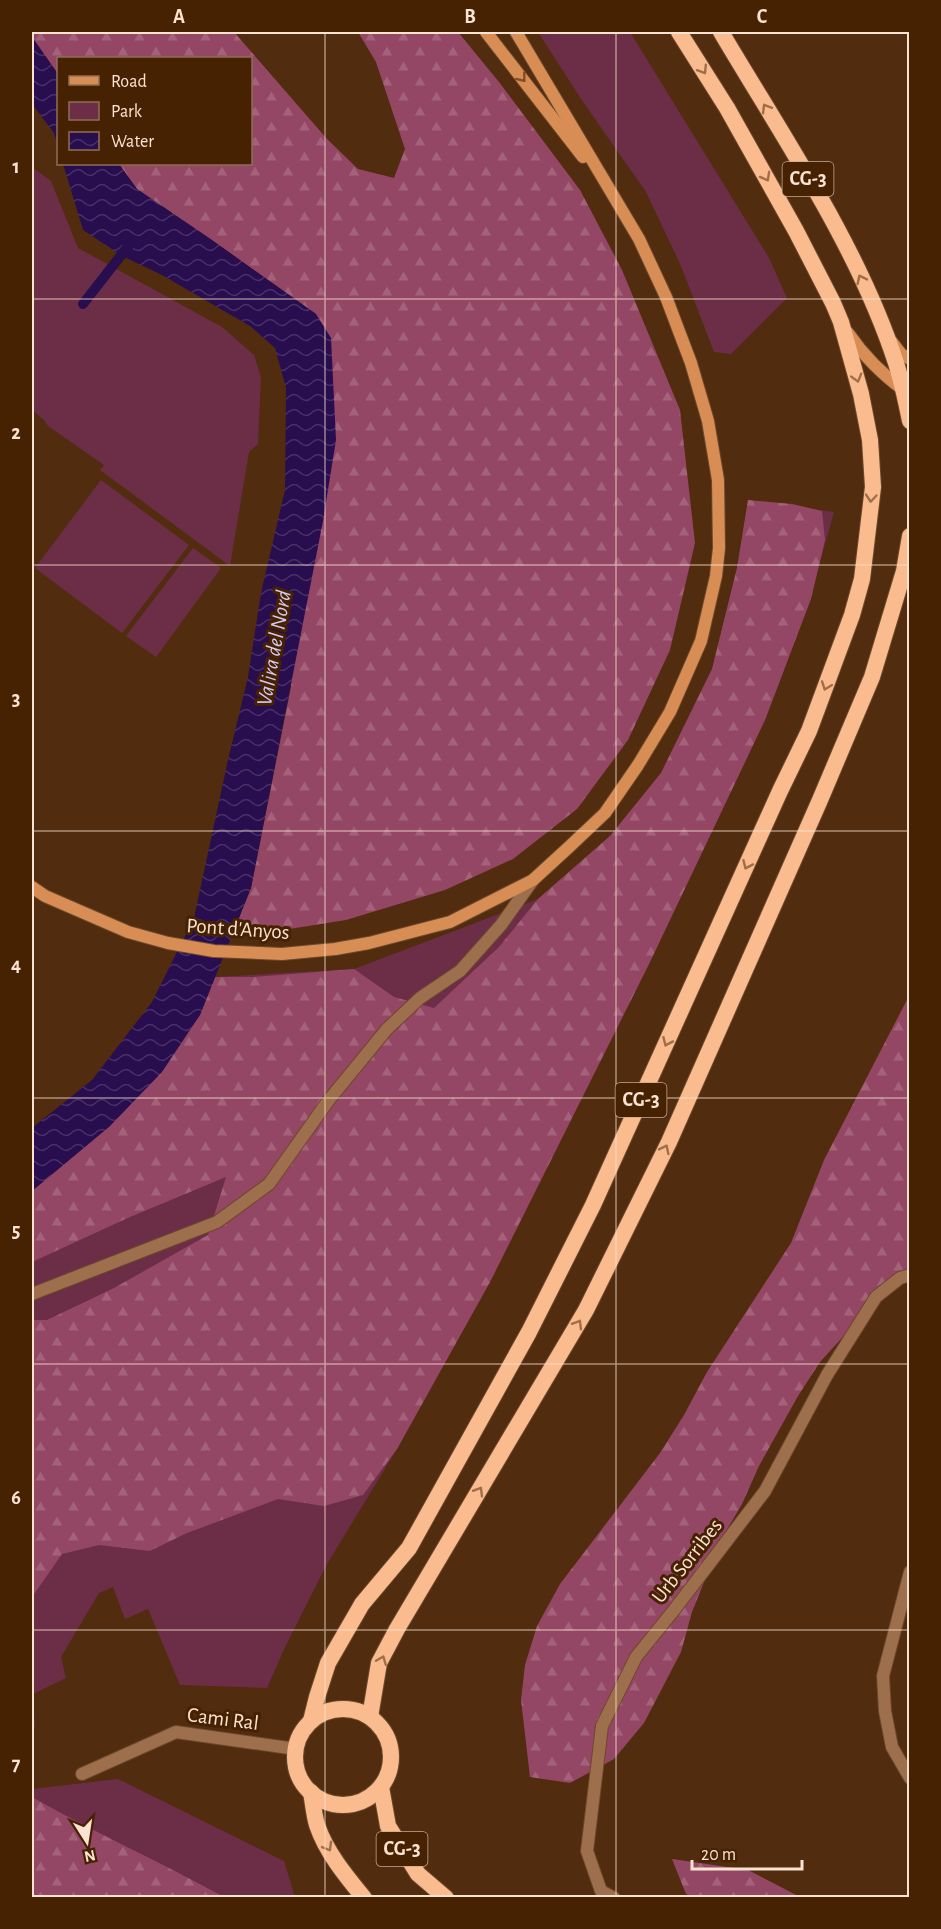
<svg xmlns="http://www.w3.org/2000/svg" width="941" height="1929" viewBox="0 0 941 1929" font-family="'Alegreya Sans',sans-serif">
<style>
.green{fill:#6c2e47}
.forest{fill:url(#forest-firs)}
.water{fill:url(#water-waves)}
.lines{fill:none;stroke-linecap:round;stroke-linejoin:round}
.stream{stroke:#280d4f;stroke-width:10}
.minor-casing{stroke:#6c492d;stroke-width:14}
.secondary-casing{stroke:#6c492d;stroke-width:14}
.trunk-casing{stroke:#6c492d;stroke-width:18}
.minor{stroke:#9e6f4d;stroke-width:12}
.secondary{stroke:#d88d55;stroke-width:12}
.trunk{stroke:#fabc8f;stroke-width:16}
.oneway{stroke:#a06f49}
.oneway2{stroke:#804d24}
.grid{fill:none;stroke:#fbe3d2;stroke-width:1.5;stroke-opacity:0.55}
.labels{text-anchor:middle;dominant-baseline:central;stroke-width:6;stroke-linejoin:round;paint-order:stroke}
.shield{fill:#462203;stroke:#c5a994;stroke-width:1.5}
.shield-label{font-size:20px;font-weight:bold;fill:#fbe3d2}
.street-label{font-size:21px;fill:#fbe3d2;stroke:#462203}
.water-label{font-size:22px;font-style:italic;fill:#d4caf3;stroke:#462203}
.neatline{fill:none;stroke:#fbe3d2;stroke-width:2}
.grid-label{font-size:20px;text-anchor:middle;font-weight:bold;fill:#fbe3d2}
</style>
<defs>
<pattern id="forest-firs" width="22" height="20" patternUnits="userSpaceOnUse" patternTransform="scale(1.5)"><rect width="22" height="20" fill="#944665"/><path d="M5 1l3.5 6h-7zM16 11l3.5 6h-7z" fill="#a4617a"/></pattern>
<pattern id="water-waves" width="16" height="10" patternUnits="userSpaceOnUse" patternTransform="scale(1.5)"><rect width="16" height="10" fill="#280d4f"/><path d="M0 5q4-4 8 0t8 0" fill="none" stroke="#483067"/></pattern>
</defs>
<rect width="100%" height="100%" fill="#512c0e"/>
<g class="green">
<path d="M 538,32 L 630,32 L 769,258 L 787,298 L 731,354 L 714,352 L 681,266 L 646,192 L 581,99 Z"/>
<path d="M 32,167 L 51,181 L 78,248 L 222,327 L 254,355 L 261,377 L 258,444 L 249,452 L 230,566 L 100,470 L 104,465 L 48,426 L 44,420 L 32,410 Z"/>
<path d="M 101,480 L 189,545 L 122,633 L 35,568 Z"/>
<path d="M 748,500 L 834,512 L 808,606 L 765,720 L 650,962 L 490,1282 L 397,1449 L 327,1564 L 285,1647 L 267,1688 L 180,1685 L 148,1609 L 125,1619 L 113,1587 L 99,1593 L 61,1657 L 66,1678 L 33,1694 L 35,1727 L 32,1732 L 32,1191 L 110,1126 L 200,1015 L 215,977 L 354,969 L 538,899 L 610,836 L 661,773 L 712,669 L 737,568 Z"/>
<path d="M 193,548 L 221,568 L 156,657 L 126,636 Z"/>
<path d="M 118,1779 L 284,1861 L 295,1897 L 32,1897 L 32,1789 Z"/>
</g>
<g class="forest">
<path d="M 32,32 L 234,32 L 327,139 L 358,169 L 394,178 L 405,149 L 376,62 L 358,32 L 458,32 L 499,82 L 580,190 L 622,270 L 680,410 L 695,543 L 670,650 L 628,740 L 577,809 L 513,859 L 445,890 L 346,920 L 283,930 L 237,923 L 251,888 L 291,687 L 316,314 L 209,238 L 137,189 L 119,164 L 250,164 L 250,58 L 58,58 L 58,74 L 32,37 Z"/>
<path d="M 748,500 L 792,504 L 822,511 L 825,540 L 811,599 L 765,720 L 650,962 L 490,1282 L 397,1449 L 363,1495 L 324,1506 L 278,1499 L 187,1533 L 150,1551 L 99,1545 L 62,1554 L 32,1597 L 32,1320 L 47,1320 L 114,1288 L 208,1235 L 226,1177 L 130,1217 L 32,1262 L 32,1191 L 110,1126 L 200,1015 L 215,977 L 253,977 L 354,969 L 394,997 L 434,1008 L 499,947 L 538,899 L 610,836 L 661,773 L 712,669 L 737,568 Z"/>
<path d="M 909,996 L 909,1272 L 850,1329 L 820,1362 L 798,1396 L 759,1466 L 742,1504 L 721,1540 L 692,1612 L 681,1652 L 644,1723 L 614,1759 L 570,1783 L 530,1777 L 521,1700 L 525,1665 L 537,1626 L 560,1584 L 660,1453 L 684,1415 L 707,1372 L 791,1243 L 824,1160 Z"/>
<path d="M 32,1797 C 95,1833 161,1862 224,1897 L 32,1897 Z"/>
<path d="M 672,1859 L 748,1870 L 800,1897 L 693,1897 L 686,1894 Z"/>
</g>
<g class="water">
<path d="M 32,37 L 58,74 L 58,147 L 54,133 L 32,104 Z"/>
<path d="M 63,164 L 119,164 L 137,189 L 209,238 L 316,314 L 331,338 L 336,440 L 323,521 L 251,888 L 200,1015 L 162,1072 L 110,1126 L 32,1191 L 32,1128 L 92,1080 L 152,1002 L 194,918 L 228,760 L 248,677 L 261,593 L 285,490 L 286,388 L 275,348 L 250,326 L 162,275 L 122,256 L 83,230 Z"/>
</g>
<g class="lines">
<path class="stream" d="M 83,304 L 129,245"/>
<g class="minor-casing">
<g id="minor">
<path d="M 32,1294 L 217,1222 L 269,1184 L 328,1101 L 387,1029 L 420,998 L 460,971 L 501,925 L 533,880"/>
<path d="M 910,1572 L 883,1676 L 885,1711 L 892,1747 L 910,1778"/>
<path d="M 82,1774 L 176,1732 L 296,1749"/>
<path d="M 614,1898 L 601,1891 L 587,1851 L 602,1726 L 636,1657 L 674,1610 L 765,1491 L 827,1375 L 876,1297 L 900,1278 L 910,1275"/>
</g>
</g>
<g class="secondary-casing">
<g id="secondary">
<path d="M 486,32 L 583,157"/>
<path d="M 848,333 C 863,355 883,375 905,391"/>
<path d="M 891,341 L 901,354 L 910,359"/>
<path d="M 32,887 L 45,896 L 128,932 L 168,943 L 214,951 L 282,954 L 335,949 L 369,943 L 450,922 L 533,880 L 569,847 L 605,813 L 638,765 L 670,712 L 701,641 L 716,576 L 719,548 L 718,480 L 708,421 L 691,363 L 666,297 L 639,239 L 516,32"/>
</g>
</g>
<g class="trunk-casing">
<g id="trunk">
<path d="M 721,32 C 783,137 858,246 896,363 C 902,382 906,401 910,421"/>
<circle cx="343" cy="1757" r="48"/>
<path d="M 370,1717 L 379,1663 L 397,1629 L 586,1310 L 669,1142 L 820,800 L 872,677 L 904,571 L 910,536"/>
<path d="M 311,1721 L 317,1697 L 328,1663 L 362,1604 L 409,1548 L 529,1332 L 593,1205 L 780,791 L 809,731 L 852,615 L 862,579 L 873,487 L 870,440 L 861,394 L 841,322 L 833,303 L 796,231 L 727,108 L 679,32"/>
<path d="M 381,1787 L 388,1826 L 418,1874 L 446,1898"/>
<path d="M 311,1792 C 313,1803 314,1815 317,1825 C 326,1852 346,1876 364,1898"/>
</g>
</g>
<use href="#minor" class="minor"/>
<use href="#secondary" class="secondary"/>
<use href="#trunk" class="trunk"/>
</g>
<defs><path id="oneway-chevron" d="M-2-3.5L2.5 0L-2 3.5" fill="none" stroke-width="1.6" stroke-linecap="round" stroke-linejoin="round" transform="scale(1.5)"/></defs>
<g class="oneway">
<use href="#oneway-chevron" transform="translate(703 70) rotate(58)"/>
<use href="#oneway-chevron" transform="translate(766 108) rotate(-121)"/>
<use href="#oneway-chevron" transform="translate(766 177) rotate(61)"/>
<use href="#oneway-chevron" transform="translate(861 279) rotate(-116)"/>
<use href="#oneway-chevron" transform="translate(857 378) rotate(74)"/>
<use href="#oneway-chevron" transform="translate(871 498) rotate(95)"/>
<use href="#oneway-chevron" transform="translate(826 686) rotate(110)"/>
<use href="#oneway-chevron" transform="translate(747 865) rotate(114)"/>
<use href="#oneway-chevron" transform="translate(667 1042) rotate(114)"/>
<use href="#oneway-chevron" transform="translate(665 1149) rotate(-64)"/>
<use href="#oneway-chevron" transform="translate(578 1324) rotate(-59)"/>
<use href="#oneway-chevron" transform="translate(479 1491) rotate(-59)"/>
<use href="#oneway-chevron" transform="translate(382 1660) rotate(-68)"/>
<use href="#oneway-chevron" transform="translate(328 1847) rotate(60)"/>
</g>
<use class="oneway2" href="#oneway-chevron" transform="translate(522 78) rotate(52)"/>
<path class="grid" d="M 325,32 L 325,1898M 616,32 L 616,1898M 32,299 L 910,299M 32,565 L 910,565M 32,831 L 910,831M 32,1098 L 910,1098M 32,1364 L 910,1364M 32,1630 L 910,1630"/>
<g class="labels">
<g class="shield">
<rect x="782.5" y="162" width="51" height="34" rx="4.5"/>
<rect x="615.5" y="1083" width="51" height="34" rx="4.5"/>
<rect x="376.5" y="1832" width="51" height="34" rx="4.5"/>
</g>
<g class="shield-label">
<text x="808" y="179">CG-3</text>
<text x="641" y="1100">CG-3</text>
<text x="402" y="1849">CG-3</text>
</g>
<g class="street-label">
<text transform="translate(238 929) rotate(4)">Pont d'Anyos</text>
<text transform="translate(687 1561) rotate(-52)">Urb Sorribes</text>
<text transform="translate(223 1719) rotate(7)">Cami Ral</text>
</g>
<g class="water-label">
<text transform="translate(274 648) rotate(-80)">Valira del Nord</text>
</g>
</g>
<rect width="941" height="1929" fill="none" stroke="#462203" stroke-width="66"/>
<rect x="57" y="57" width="195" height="108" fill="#462203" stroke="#8e6f56" stroke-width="1.5"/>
<rect x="69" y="76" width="30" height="9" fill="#d88d55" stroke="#8e6f56" stroke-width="1.5"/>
<text x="111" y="87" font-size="18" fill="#fbe3d2">Road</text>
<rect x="69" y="102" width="30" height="18" fill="#6c2e47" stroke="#8e6f56" stroke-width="1.5"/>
<text x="111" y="117" font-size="18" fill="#fbe3d2">Park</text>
<rect x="69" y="132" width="30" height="18" fill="url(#water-waves)" stroke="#8e6f56" stroke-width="1.5"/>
<text x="111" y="147" font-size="18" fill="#fbe3d2">Water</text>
<g transform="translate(87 1842) rotate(168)" stroke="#462203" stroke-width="4.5" paint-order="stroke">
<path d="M0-4.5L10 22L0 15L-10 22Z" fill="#fbe3d2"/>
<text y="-9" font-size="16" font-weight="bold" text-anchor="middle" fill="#fbe3d2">N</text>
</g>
<path d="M692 1860v9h110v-9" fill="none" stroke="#fbe3d2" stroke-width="3"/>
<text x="701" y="1860" font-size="18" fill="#fbe3d2" stroke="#462203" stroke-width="4.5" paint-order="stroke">20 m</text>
<rect x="33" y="33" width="875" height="1863" class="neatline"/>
<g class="grid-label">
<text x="179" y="23">A</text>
<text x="470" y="23">B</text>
<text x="762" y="23">C</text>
<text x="16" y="173">1</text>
<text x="16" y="439">2</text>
<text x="16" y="705">3</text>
<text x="16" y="971">4</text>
<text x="16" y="1237">5</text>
<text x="16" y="1504">6</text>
<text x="16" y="1770">7</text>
</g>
</svg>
